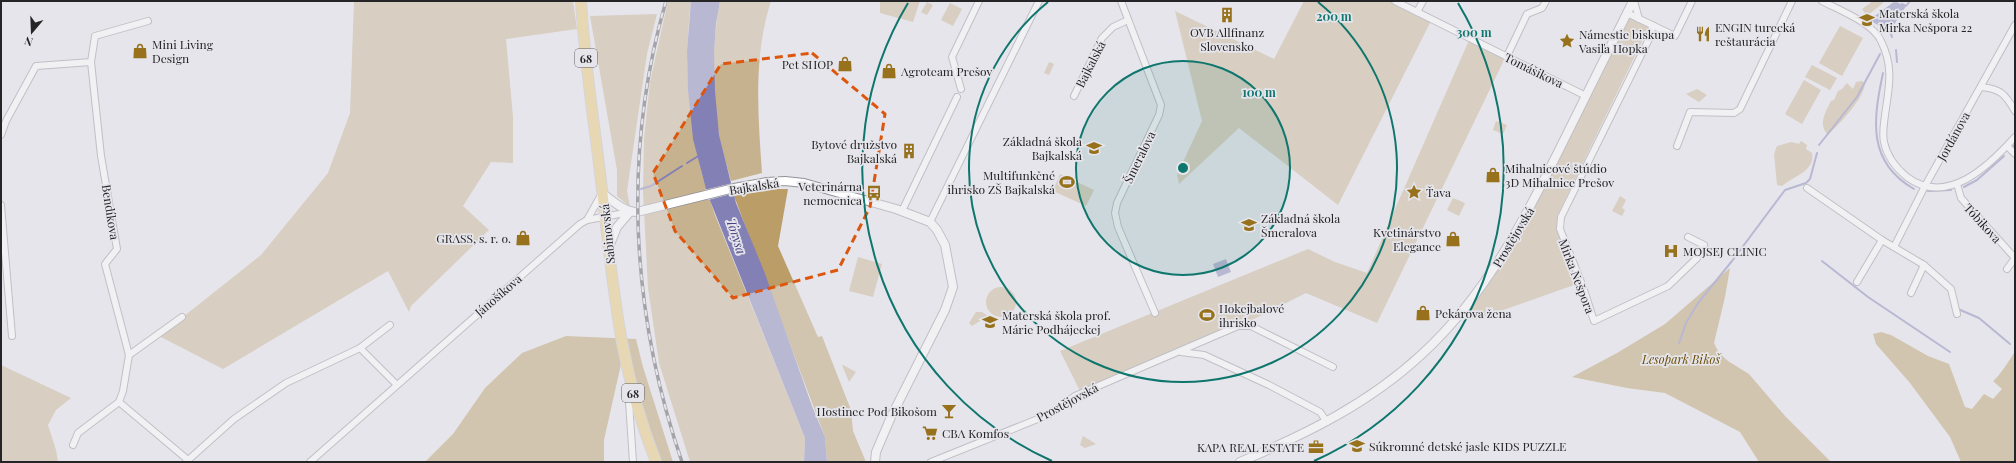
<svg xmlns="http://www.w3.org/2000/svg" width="2016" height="463" viewBox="0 0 2016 463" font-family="'Playfair Display',serif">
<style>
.green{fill:#c7b28f}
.forest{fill:#bb9d67}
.water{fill:#8380b6}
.pier{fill:#e5e5eb}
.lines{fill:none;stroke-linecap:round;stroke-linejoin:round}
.stream{stroke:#8380b6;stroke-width:2}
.minor-casing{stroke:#929298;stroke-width:8}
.tertiary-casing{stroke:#929298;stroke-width:10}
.primary-casing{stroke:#c2c2c3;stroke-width:12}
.minor{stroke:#fff;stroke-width:6}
.tertiary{stroke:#fff;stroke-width:8}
.primary{stroke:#e9c66e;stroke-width:10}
.rail-casing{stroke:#555558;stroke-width:3.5}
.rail{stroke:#e5e5eb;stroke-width:2;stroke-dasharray:6;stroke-linecap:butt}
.marked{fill:none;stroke:#de560d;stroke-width:3;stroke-dasharray:8 5;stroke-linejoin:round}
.ring{fill:none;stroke:#0f766e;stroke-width:2}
.labels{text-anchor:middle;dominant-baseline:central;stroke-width:3.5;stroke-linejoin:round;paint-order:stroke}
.shield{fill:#e5e5eb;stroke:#5f5f62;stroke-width:1}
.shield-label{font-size:11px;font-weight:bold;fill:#252527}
.poi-label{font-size:12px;fill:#252527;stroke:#e5e5eb;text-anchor:start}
.street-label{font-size:12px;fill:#252527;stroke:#e5e5eb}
.park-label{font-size:12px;font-style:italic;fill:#6a4c04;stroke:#e5e5eb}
.water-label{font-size:13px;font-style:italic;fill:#494084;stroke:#e5e5eb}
.centre{fill:#0f766e;stroke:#e5e5eb;stroke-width:2}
.ring-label{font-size:12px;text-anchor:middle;font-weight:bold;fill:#0f766e;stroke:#e5e5eb;stroke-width:3.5;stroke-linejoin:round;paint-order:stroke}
</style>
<rect width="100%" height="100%" fill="#e5e5eb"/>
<g class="green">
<path d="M 354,1 L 573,1 L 577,29 L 506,39 L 513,117 L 513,163 L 491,162 L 463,206 L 489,230 L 411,306 L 409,312 L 388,271 L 223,369 L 159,336 L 261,255 L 328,173 L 350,113 Z"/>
<path d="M 668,1 L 691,1 C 682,73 690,146 715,215 L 805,438 L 804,462 L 690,462 L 659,363 L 648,288 L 643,192 L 644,138 L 650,82 Z"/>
<path d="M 720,1 L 771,1 C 753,57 758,115 762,173 L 731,181 C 727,166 722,151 719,136 C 711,93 712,44 720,1 Z"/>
<path d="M 880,1 L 920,1 L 913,22 L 880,13 Z"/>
<path d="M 1304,1 L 1394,1 L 1432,19 L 1338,205 L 1239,128 L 1179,184 L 1177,175 L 1202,121 L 1175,11 L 1274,59 Z"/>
<path d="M 1873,1 L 1882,1 L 1883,3 L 1867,16 L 1862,9 Z"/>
<path d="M 927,2 L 933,5 L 927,15 L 921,12 Z"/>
<path d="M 950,3 L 962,9 L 953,26 L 941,20 Z"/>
<path d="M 657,14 L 647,54 L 627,191 L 630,207 L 617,196 L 617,170 L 590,16 Z"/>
<path d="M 1624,15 L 1650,25 L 1557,216 L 1577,284 L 1475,320 L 1460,311 L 1513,248 L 1584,96 Z"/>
<path d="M 1840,26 L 1863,38 L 1842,76 L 1819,63 Z"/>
<path d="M 1470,38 L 1506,56 L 1377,323 L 1306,293 L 1248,322 L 1082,395 L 1060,351 L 1308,249 L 1335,262 L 1367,273 Z"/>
<path d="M 1049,62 L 1054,64 L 1049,75 L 1044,73 Z"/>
<path d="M 1812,65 L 1837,78 L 1830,90 L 1805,77 Z"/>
<path d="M 1804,80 L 1821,90 L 1802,124 L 1785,114 Z"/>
<path d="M 1862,81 L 1865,83 C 1864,99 1839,124 1828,135 C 1818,124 1825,113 1831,101 L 1834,100 L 1838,91 L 1842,89 L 1847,83 L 1853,89 L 1856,82 Z"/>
<path d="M 1697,89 L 1707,95 L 1699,102 L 1686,94 Z"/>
<path d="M 1496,121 L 1507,125 L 1503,134 L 1493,130 Z"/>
<path d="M 1801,141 L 1807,145 L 1806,149 L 1812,153 C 1815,172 1793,176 1782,186 L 1777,185 L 1774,154 L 1777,146 L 1791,142 L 1799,144 Z"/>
<path d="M 1060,174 L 1094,190 L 1086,206 L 1053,191 Z"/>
<path d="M 1620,196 L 1626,200 L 1622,208 L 1625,210 L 1622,216 L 1612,211 Z"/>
<path d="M 1453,198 L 1465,203 L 1459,216 L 1447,210 Z"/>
<path d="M 858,257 L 882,264 L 873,297 L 849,291 Z"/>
<circle cx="1001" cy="302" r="15"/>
<path d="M 1026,310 L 1028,315 L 1016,320 L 1014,315 Z"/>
<path d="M 976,312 L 982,312 L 988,316 L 972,326 L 969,323 Z"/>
<path d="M 1,365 L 71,398 L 56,410 L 48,425 L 56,450 L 58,462 L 1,462 Z"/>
<path d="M 843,365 L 856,372 L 849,382 L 842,365 Z"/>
<path d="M 1083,436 L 1096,444 L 1085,448 L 1080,445 Z"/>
</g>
<g class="forest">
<path d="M 765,189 L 788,189 L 778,246 L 818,337 L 822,336 L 851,410 L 853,431 L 866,462 L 827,462 L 825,437 L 734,196 Z"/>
<path d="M 1730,268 L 1725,297 L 1714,343 L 1719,353 L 1728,361 L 1749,374 L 1785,416 L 1831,462 L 1759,462 L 1740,432 L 1665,393 L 1627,388 L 1572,377 L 1617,353 L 1665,324 Z"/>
<path d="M 1881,332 L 1891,335 L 1928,356 L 1949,364 L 1965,407 L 1972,409 L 1984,394 L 1993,399 L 2002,389 L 1993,381 C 1998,378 2012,357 2015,351 L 2015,462 L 1961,462 L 1950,437 L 1910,383 L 1876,344 L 1873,334 Z"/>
<path d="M 566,336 L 636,339 L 643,367 L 673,462 L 661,462 L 624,351 L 604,440 L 604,462 L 425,462 L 453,434 L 485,388 L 522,353 Z"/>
</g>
<g class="water">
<path d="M 691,1 L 720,1 L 716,24 L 714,52 L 715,91 L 719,135 L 736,203 L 764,271 L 812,406 L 825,437 L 827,462 L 804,462 L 805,438 L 707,193 L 693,139 L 688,90 L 687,51 Z"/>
<path d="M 1896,2 L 1906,6 L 1890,31 L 1871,20 Z"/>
<path d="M 1226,259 L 1231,272 L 1218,277 L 1213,264 Z"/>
</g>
<path class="pier" d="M 733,183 L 735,193 L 708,200 L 704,190 Z"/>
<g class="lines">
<g class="stream">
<path d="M 1902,4 L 1906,6 L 1910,1"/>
<path d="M 1892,37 L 1890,31 L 1871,20 L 1894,3"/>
<path d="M 1896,50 L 1897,62"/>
<path d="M 1883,73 C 1873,120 1867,162 1914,189"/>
<path d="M 1819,145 L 1857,97 L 1880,54"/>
<path d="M 2013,147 L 2015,144"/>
<path d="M 687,163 L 700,155"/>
<path d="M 1964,187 L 1977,180 L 2004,156"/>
<path d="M 641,189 L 651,186 L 682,166"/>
<path d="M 1928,191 L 1951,190"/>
<path d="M 1822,261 L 1868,297 L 1950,352"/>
<path d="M 1958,309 L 1979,318 L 2010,344"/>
<path d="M 1679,343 L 1686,323 L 1698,303 L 1732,261 L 1785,190 L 1806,183 L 1810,179 L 1817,153"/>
</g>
<g class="minor-casing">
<g id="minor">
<path d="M 1121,1 L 1161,105 L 1159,115 L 1117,203 L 1115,213 L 1118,227 L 1155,313"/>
<path d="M 1395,1 L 1586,96"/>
<path d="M 1634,1 L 1639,19"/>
<path d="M 1822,1 C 1839,10 1873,23 1881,41 C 1894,67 1889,87 1885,115 C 1884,124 1882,133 1884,142 C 1887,156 1896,168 1907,177 C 1947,207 1989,166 2015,137"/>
<path d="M 1417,12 L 1423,1"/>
<path d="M 1627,13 L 1675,36 L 1692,1"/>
<path d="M 1652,25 L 1651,35 L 1561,217 L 1560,229 L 1583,287 L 1594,321 L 1668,286 L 1697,258 L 1704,245 L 1688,237"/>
<path d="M 1507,56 L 1527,14 L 1542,8 L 1546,1"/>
<path d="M 1981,87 C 2001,89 2005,94 2015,111"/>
<path d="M 961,89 L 952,57 L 979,1"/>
<path d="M 1074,96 L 1102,38 L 1113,27 L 1128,20"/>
<path d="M 1,135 L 6,121 L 36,66 L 91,62 L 95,36 L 148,21"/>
<path d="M 1677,146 L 1690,112 L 1734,113 L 1740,109 L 1792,1"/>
<path d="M 2007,146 L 2015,154"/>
<path d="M 1957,184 L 1961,198 L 2015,258"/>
<path d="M 1807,188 L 1882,240 L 1924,265 L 1911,293"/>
<path d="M 1,205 L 12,336"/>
<path d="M 902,211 L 957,97"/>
<path d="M 587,220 L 601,195"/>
<path d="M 930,222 L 1039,1"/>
<path d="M 1894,247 L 1925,186 L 2015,25"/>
<path d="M 1924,265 L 1951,289 L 1957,314"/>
<path d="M 2007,269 L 2015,258"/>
<path d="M 1857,282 L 1882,240"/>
<path d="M 360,348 L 390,325"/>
<path d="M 1181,352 L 1204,355 L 1269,385 L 1320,412 L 1327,422"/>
<path d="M 129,355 L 182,317"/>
<path d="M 628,387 L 633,462"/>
<path d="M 119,402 L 188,460"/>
<path d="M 73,445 L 78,433 L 119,402 L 123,391 L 129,355 L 105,264 L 117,249 L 101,156 L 91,62"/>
<path d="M 186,462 L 234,419 L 286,383 L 360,348 L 397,385"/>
<path d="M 310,462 L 580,224 L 587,220 L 630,212"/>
<path d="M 931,462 L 1050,414 L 1075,396 L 1238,326 L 1251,326 L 1333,367"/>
</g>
</g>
<g class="tertiary-casing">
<g id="tertiary">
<path d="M 602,193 C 613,201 624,212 637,212 L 734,188 L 767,182 L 785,181 L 804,183 L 896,209 L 930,222 L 937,230 L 945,245 L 953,287 L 945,310 L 891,417 L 876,452 L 875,462"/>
<path d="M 609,247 L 617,227 L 630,212"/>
<path d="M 1240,462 C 1306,434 1368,404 1421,355 C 1487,295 1527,215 1566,136 C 1588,91 1611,46 1633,1"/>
</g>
</g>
<g class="primary-casing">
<path id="primary" d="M 581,1 C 585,73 598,145 605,217 C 615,305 623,379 656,462"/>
</g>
<use href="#minor" class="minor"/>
<use href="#tertiary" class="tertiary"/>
<use href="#primary" class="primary"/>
<g class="rail-casing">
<path id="rail" d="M 666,1 C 622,153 631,313 682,462"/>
</g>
<use href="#rail" class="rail"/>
</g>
<path d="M0 0H2016V463H0ZM 812,53 L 885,114 L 870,207 L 838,270 L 733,298 L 675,231 L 653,173 L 721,64 Z" fill="#e5e5eb" fill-opacity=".55" fill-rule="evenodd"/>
<path class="marked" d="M 812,53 L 885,114 L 870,207 L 838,270 L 733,298 L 675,231 L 653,173 L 721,64 Z"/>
<circle cx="1183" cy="168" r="107" fill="#0f766e" fill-opacity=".12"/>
<g class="ring">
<circle cx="1183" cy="168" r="107"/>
<path d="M1318 2A214 214 0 1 1 1048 2"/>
<path d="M1052 461A321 321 0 0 1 908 3M1458 3A321 321 0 0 1 1314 461"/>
</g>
<defs>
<g id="building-bare" transform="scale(1.2)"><path d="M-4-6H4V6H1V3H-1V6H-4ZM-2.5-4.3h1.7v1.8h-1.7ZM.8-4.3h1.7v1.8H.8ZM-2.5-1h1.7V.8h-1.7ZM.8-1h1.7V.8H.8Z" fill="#98711c" stroke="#e5e5eb" stroke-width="2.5" paint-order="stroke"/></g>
<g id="school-bare" transform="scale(1.2)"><path d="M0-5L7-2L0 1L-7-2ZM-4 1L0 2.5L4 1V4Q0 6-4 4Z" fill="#98711c" stroke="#e5e5eb" stroke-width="2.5" paint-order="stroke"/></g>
<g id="restaurant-bare" transform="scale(1.2)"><path d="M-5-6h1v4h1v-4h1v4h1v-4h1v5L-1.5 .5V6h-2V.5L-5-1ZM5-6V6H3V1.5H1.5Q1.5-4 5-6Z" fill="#98711c" stroke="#e5e5eb" stroke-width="2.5" paint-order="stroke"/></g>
<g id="sight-bare" transform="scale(1.2)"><path d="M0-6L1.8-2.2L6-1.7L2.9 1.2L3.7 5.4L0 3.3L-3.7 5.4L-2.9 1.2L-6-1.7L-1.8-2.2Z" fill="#98711c" stroke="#e5e5eb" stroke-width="2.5" paint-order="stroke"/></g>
<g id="shop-bare" transform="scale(1.2)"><path d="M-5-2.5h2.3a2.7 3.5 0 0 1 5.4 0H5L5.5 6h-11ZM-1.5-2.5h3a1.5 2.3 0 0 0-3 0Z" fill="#98711c" stroke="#e5e5eb" stroke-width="2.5" paint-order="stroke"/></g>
<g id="stadium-bare" transform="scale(1.2)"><path d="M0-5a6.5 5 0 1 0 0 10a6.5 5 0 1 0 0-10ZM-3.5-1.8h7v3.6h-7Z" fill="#98711c" stroke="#e5e5eb" stroke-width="2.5" paint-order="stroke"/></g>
<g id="bus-bare" transform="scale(1.2)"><path d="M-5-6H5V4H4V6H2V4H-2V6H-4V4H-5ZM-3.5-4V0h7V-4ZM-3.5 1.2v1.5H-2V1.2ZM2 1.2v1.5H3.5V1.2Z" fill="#98711c" stroke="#e5e5eb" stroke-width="2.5" paint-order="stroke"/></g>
<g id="hospital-bare" transform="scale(1.2)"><path d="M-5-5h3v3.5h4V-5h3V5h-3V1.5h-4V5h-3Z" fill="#98711c" stroke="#e5e5eb" stroke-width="2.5" paint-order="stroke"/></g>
<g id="bar-bare" transform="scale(1.2)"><path d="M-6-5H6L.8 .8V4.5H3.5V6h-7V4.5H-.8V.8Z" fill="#98711c" stroke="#e5e5eb" stroke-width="2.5" paint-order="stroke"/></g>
<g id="supermarket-bare" transform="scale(1.2)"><path d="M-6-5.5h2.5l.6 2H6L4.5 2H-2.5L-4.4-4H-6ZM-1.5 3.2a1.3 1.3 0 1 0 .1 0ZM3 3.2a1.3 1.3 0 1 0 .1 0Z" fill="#98711c" stroke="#e5e5eb" stroke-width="2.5" paint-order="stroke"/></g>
<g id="office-bare" transform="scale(1.2)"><path d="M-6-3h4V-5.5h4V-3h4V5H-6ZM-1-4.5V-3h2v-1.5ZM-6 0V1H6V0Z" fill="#98711c" stroke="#e5e5eb" stroke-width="2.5" paint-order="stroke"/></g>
</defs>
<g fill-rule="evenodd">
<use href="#building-bare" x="1227" y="15"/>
<use href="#school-bare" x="1867" y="20"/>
<use href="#restaurant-bare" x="1703" y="34"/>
<use href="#sight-bare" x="1567" y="41"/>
<use href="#shop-bare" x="140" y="51"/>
<use href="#shop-bare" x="845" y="64"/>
<use href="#shop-bare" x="889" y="71"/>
<use href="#school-bare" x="1094" y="148"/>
<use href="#building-bare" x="909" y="151"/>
<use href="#shop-bare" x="1493" y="175"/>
<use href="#stadium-bare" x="1067" y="182"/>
<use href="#sight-bare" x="1414" y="192"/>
<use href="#bus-bare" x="874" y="193"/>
<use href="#school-bare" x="1249" y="225"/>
<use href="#shop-bare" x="523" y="238"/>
<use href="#shop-bare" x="1453" y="239"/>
<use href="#hospital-bare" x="1671" y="251"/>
<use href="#shop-bare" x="1423" y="313"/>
<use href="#stadium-bare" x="1207" y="315"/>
<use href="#school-bare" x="990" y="322"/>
<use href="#bar-bare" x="949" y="411"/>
<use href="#supermarket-bare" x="930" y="433"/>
<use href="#school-bare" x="1357" y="446"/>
<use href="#office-bare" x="1316" y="447"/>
</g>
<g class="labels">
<g class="shield">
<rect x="575" y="49" width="22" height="18" rx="3"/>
<rect x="622" y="384" width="22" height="18" rx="3"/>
</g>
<g class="shield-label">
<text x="586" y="58">68</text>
<text x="633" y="393">68</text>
</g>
<g class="poi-label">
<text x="1879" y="13">Materská škola<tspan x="1879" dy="14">Mirka Nešpora 22</tspan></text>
<text x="1715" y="27">ENGIN turecká<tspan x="1715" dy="14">reštaurácia</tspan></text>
<text x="1227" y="32" text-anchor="middle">OVB Allfinanz<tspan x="1227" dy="14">Slovensko</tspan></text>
<text x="1579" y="34">Námestie biskupa<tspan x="1579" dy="14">Vasiľa Hopka</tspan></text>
<text x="152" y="44">Mini Living<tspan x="152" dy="14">Design</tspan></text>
<text x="833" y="64" text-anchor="end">Pet SHOP</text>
<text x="901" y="71">Agroteam Prešov</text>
<text x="1082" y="141" text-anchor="end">Základná škola<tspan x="1082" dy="14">Bajkalská</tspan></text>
<text x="897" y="144" text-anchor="end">Bytové družstvo<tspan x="897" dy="14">Bajkalská</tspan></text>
<text x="1505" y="168">Mihalnicové štúdio<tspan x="1505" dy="14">3D Mihalnice Prešov</tspan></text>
<text x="1055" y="175" text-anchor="end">Multifunkčné<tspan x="1055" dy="14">ihrisko ZŠ Bajkalská</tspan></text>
<text x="862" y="186" text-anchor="end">Veterinárna<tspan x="862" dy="14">nemocnica</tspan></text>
<text x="1426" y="192">Ťava</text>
<text x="1261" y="218">Základná škola<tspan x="1261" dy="14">Šmeralova</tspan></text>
<text x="1441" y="232" text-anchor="end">Kvetinárstvo<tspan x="1441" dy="14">Elegance</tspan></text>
<text x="511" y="238" text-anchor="end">GRASS, s. r. o.</text>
<text x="1683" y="251">MOJSEJ CLINIC</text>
<text x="1219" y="308">Hokejbalové<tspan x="1219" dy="14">ihrisko</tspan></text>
<text x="1435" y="313">Pekárova žena</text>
<text x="1002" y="315">Materská škola prof.<tspan x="1002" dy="14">Márie Podhájeckej</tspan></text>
<text x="937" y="411" text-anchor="end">Hostinec Pod Bikošom</text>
<text x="942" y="433">CBA Komfos</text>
<text x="1369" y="446">Súkromné detské jasle KIDS PUZZLE</text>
<text x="1304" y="447" text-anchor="end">KAPA REAL ESTATE</text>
</g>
<g class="street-label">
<text transform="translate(1090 64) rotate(-63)">Bajkalská</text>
<text transform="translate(1534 70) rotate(26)">Tomášikova</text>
<text transform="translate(1953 136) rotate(-61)">Jordánova</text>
<text transform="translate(1139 157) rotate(-64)">Šmeralova</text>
<text transform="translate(754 186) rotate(-9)">Bajkalská</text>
<text transform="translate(111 212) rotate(81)">Bendíkova</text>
<text transform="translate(1983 223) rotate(48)">Tóbikova</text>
<text transform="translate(607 234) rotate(-96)">Sabinovská</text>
<text transform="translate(1513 237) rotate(-59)">Prostějovská</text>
<text transform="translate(1577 276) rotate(69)">Mirka Nešpora</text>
<text transform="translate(498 295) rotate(-41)">Jánošíkova</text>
<text transform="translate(1067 402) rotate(-28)">Prostějovská</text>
</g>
<g class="park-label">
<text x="1681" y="359">Lesopark Bikoš</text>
</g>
<g class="water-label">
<text transform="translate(737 236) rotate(72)">Torysa</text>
</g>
</g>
<circle cx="1183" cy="168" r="6" class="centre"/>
<g class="ring-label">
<text x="1334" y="21">200 m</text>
<text x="1474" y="37">300 m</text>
<text x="1259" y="97">100 m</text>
</g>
<rect width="2016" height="463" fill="none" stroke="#252527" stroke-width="4"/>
<g transform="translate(32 32) rotate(199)" stroke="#e5e5eb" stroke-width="3" paint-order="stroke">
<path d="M0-3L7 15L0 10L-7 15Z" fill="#252527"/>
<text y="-6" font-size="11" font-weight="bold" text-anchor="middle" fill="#252527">N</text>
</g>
</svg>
